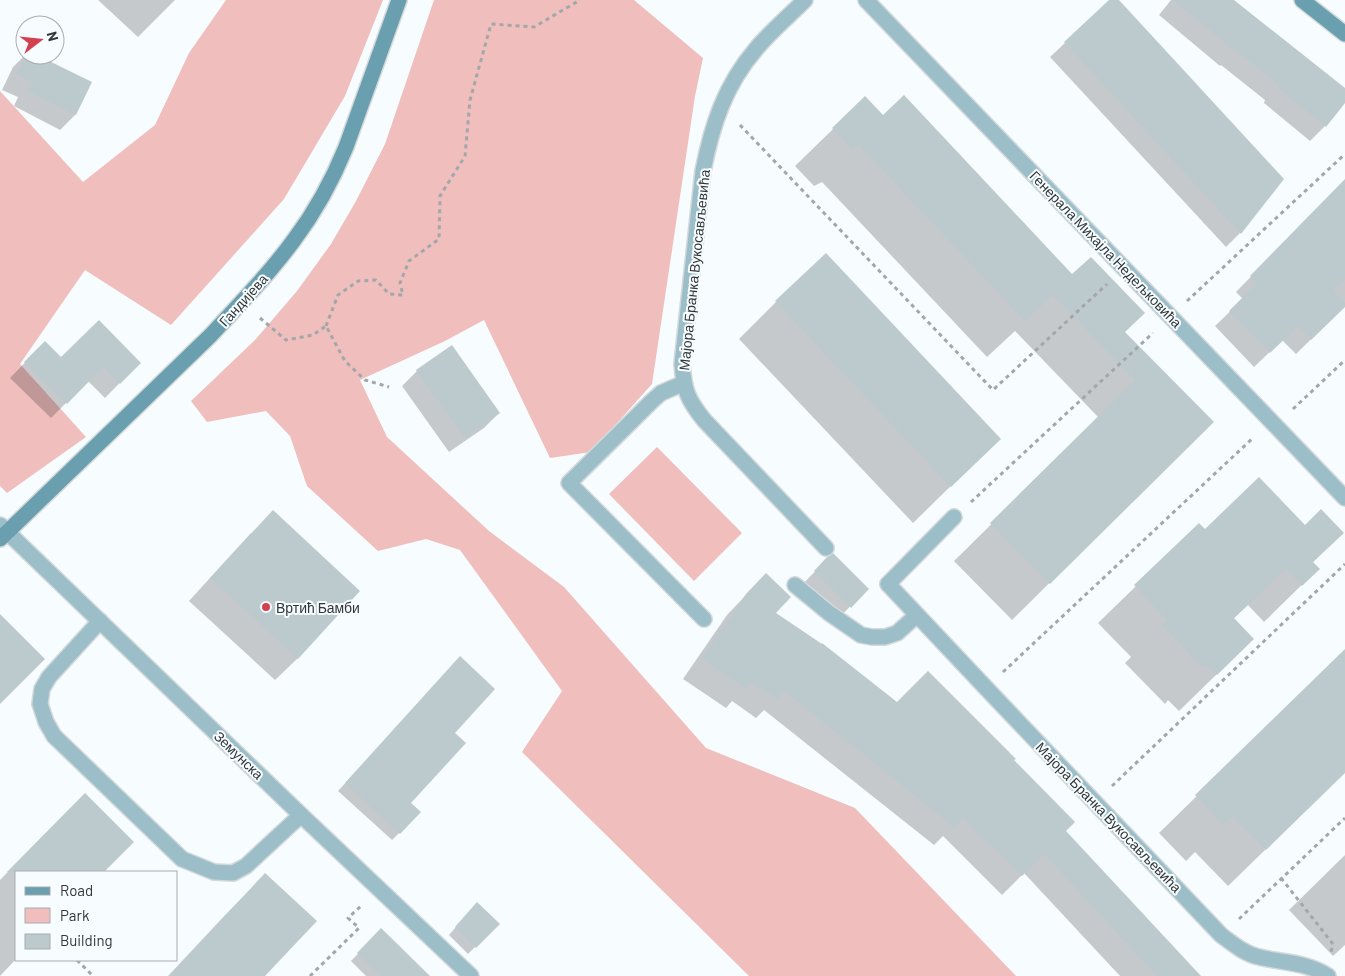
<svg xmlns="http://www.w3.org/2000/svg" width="1345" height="976" viewBox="0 0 1345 976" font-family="Barlow,sans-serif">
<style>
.green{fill:#efbebd}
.shadow{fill:#0003}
.building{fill:#bccace}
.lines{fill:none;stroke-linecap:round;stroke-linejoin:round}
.lane-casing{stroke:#d3d8da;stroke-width:18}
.street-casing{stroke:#d3d8da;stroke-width:18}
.secondary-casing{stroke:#d3d8da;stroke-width:18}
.path{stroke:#a2a7a9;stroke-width:3;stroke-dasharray:4 4;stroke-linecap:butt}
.lane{stroke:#9bbec8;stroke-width:15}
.street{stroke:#9bbec8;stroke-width:15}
.secondary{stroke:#699fae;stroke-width:15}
.poi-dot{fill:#d24150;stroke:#f7fcfe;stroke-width:2}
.labels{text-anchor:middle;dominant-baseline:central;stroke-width:4;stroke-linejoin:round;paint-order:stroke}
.street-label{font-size:14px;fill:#313638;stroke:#f7fcfe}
.poi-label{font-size:14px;fill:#313638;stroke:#f7fcfe;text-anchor:start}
</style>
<rect width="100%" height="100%" fill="#f7fcfe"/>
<g class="green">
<path d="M 226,0 L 383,0 L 345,96 L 284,199 L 171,325 L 85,270 L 20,364 L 86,437 L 7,493 L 0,486 L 0,91 L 83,182 L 155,125 L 189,53 Z"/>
<path d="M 434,0 L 634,0 L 703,58 L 695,96 L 652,384 L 591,452 L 550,458 L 484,320 L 445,341 L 360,380 L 387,437 L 489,531 L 564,587 L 706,748 L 855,808 L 1016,976 L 749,976 L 522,752 L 562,691 L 460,550 L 426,539 L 378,551 L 307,486 L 290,436 L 266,411 L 207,422 L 191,401 L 255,340 L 297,291 L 331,244 L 356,201 L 385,144 Z"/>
<path d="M 657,447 L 742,533 L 694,581 L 609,494 Z"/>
</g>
<g class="shadow">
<path d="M 98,0 L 175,0 L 138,37 Z"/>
<path d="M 1111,0 L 1118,0 L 1240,233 L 1226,247 L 1050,57 Z"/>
<path d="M 1171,0 L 1232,0 L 1345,90 L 1345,101 L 1325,126 L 1310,141 L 1264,103 L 1265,100 L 1221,65 L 1220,66 L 1159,15 Z"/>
<path d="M 25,55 L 35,55 L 90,83 L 75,115 L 60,130 L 14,106 L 18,97 L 2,90 L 13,67 Z"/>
<path d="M 865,98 L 883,117 L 1072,276 L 1124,332 L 1175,459 L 1012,620 L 954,561 L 1099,418 L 1015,331 L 987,357 L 822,182 L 814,186 L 795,166 Z"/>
<path d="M 1345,181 L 1345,306 L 1296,354 L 1282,340 L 1254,367 L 1215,326 L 1243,299 L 1236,292 Z"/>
<path d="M 776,302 L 999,439 L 913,523 L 739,339 Z"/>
<path d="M 45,342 L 61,359 L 139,363 L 105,398 L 88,381 L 51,418 L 10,378 Z"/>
<path d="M 417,371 L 499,413 L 484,428 L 449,452 L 402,386 Z"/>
<path d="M 1199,525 L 1205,531 L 1305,527 L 1343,533 L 1312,563 L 1318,569 L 1264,622 L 1248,605 L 1233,619 L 1253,639 L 1179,711 L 1168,700 L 1165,704 L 1125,663 L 1131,657 L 1098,623 Z"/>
<path d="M 251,533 L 358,592 L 297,659 L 275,680 L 189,601 Z"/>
<path d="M 828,558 L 867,589 L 835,622 L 800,587 Z"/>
<path d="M 747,594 L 897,703 L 1012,760 L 1065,831 L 1199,976 L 1120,976 L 1024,873 L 1002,895 L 943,836 L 934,845 L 764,710 L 756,718 L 732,701 L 726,708 L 683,679 L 727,615 Z"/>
<path d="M 1345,651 L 1345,772 L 1228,886 L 1195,852 L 1186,861 L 1159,833 Z"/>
<path d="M 453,665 L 454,733 L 409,803 L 399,833 L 392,840 L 338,791 Z"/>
<path d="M 48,831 L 132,842 L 102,872 L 16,872 L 16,959 L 0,976 L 0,880 Z"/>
<path d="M 1345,855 L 1345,945 L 1333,956 L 1289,910 Z"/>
<path d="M 265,875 L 264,976 L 168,976 L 228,912 Z"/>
<path d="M 470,911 L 498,924 L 468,954 L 449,935 Z"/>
<path d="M 381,930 L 428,976 L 366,976 L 351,961 Z"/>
</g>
<g class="building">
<path d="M 1109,0 L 1119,0 L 1284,179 L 1241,234 L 1064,42 Z"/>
<path d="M 1173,0 L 1234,0 L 1345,88 L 1345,103 L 1326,127 L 1277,87 L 1279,85 L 1237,51 L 1236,52 Z"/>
<path d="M 26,55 L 37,55 L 92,82 L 76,115 L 28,91 L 32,82 L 16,74 Z"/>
<path d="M 904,95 L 1072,274 L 1091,257 L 1145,313 L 1125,332 L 1214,422 L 1050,584 L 990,523 L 1135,380 L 1053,295 L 1025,321 L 859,145 L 852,149 L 832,128 L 865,96 L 883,115 Z"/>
<path d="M 1345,179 L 1345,279 L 1333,290 L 1345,303 L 1345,307 L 1311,340 L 1298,326 L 1270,353 L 1229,311 L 1257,283 L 1250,276 Z"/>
<path d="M 826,253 L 1001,439 L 951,487 L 775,301 Z"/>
<path d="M 99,320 L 141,363 L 120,384 L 103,367 L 67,404 L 24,362 L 45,341 L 61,357 Z"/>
<path d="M 452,345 L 500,413 L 465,438 L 416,370 Z"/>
<path d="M 1259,477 L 1305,525 L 1321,509 L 1344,533 L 1313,562 L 1320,569 L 1302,586 L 1286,569 L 1234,618 L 1254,639 L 1217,675 L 1206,664 L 1203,668 L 1162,625 L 1167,620 L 1134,585 L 1199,523 L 1205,529 Z"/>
<path d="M 273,510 L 360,591 L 298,659 L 210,578 Z"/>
<path d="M 833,553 L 869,589 L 851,608 L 814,571 L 827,557 Z"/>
<path d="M 766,573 L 791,597 L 776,613 L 822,644 L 822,643 L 897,702 L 928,671 L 1016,759 L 1014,760 L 1075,822 L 1066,831 L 1201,976 L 1157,976 L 1044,854 L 1022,876 L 963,818 L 954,827 L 783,690 L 777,699 L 751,682 L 746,689 L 702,659 L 746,594 Z"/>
<path d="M 0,614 L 45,659 L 0,704 Z"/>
<path d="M 1345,649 L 1345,773 L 1266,850 L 1233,816 L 1223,825 L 1195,795 Z"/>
<path d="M 460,656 L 495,689 L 455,733 L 466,743 L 411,803 L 421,812 L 400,834 L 345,783 Z"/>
<path d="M 85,793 L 134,842 L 104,872 L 7,872 Z"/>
<path d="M 265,873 L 317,921 L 265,976 L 169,976 Z"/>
<path d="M 477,902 L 500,924 L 476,948 L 455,927 Z"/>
<path d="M 381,928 L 430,976 L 381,976 L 357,953 Z"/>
</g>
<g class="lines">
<g class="lane-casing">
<g id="lane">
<path d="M 684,383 L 661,393 L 652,401 L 569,483 L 704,619"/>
<path d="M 888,584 L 954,517"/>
<path d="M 795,585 L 829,613 L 861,635 L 872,637 L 885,637 L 897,633 L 917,615"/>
<path d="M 100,621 L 49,677 L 42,689 L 40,704 L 46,722 L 54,736 L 182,859 L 214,872 L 233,873 L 246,866 L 301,815"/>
</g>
</g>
<g class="street-casing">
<g id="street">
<path d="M 805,0 C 789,16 771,31 756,49 C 725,85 712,125 703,171 L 682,364 C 684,391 688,400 704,420 L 826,548"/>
<path d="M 866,0 L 1345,498"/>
<path d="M 0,525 L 301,815 L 471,976"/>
<path d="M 888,584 L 986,688 L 1221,935 C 1233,944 1245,954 1259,957 C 1283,963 1307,962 1328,976"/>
</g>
</g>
<g class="secondary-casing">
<g id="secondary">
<path d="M 1302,0 L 1345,34"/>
<path d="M 0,539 L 211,335 C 239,305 269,274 294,240 C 315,212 333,179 346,147 L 399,0"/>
</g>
</g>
<g class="path">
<path d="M 740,125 L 993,390 L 1107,284"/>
<path d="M 1187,301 L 1345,154"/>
<path d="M 260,318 L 286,340 L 313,335 L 326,326 L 345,361 L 365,380 L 389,387"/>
<path d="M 326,326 L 338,295 L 358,281 L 376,280 L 389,294 L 403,295 L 400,283 L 409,261 L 439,239 L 440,196 L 465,156 L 470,100 L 491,24 L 534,27 L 580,0"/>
<path d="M 1293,409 L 1345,360"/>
<path d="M 971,502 L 1153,333"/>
<path d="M 1003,672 L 1254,437"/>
<path d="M 1112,786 L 1345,564"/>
<path d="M 1281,878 L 1333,944 L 1331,952"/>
<path d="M 1239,919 L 1345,818"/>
<path d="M 77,960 L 93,976"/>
<path d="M 310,976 L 359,928 L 348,918 L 361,906"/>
</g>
<use href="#lane" class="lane"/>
<use href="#street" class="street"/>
<use href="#secondary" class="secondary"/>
</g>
<circle class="poi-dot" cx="266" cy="607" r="5"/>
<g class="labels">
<g class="street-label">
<text transform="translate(1106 249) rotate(46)">Генерала Михајла Недељковића</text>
<text transform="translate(694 270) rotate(-84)">Мајора Бранка Вукосављевића</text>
<text transform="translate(243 300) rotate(-48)">Гандијева</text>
<text transform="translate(239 755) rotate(44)">Земунска</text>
<text transform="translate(1109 817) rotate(46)">Мајора Бранка Вукосављевића</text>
</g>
<g class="poi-label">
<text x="276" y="607">Вртић Бамби</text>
</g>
</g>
<rect x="15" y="871" width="162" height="90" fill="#f7fcfe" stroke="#a8adaf"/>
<rect x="25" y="887" width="25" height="8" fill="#699fae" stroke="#a8adaf"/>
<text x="60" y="896" font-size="15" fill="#313638">Road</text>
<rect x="25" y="908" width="25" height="15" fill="#efbebd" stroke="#a8adaf"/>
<text x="60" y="921" font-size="15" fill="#313638">Park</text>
<rect x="25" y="934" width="25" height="15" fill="#bccace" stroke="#a8adaf"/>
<text x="60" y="946" font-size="15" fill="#313638">Building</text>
<g transform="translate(40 40) rotate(74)"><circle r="24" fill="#f7fcfe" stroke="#a8adaf"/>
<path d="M0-4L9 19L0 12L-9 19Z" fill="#d24150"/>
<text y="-8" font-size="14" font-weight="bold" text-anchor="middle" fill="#313638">N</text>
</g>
</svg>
